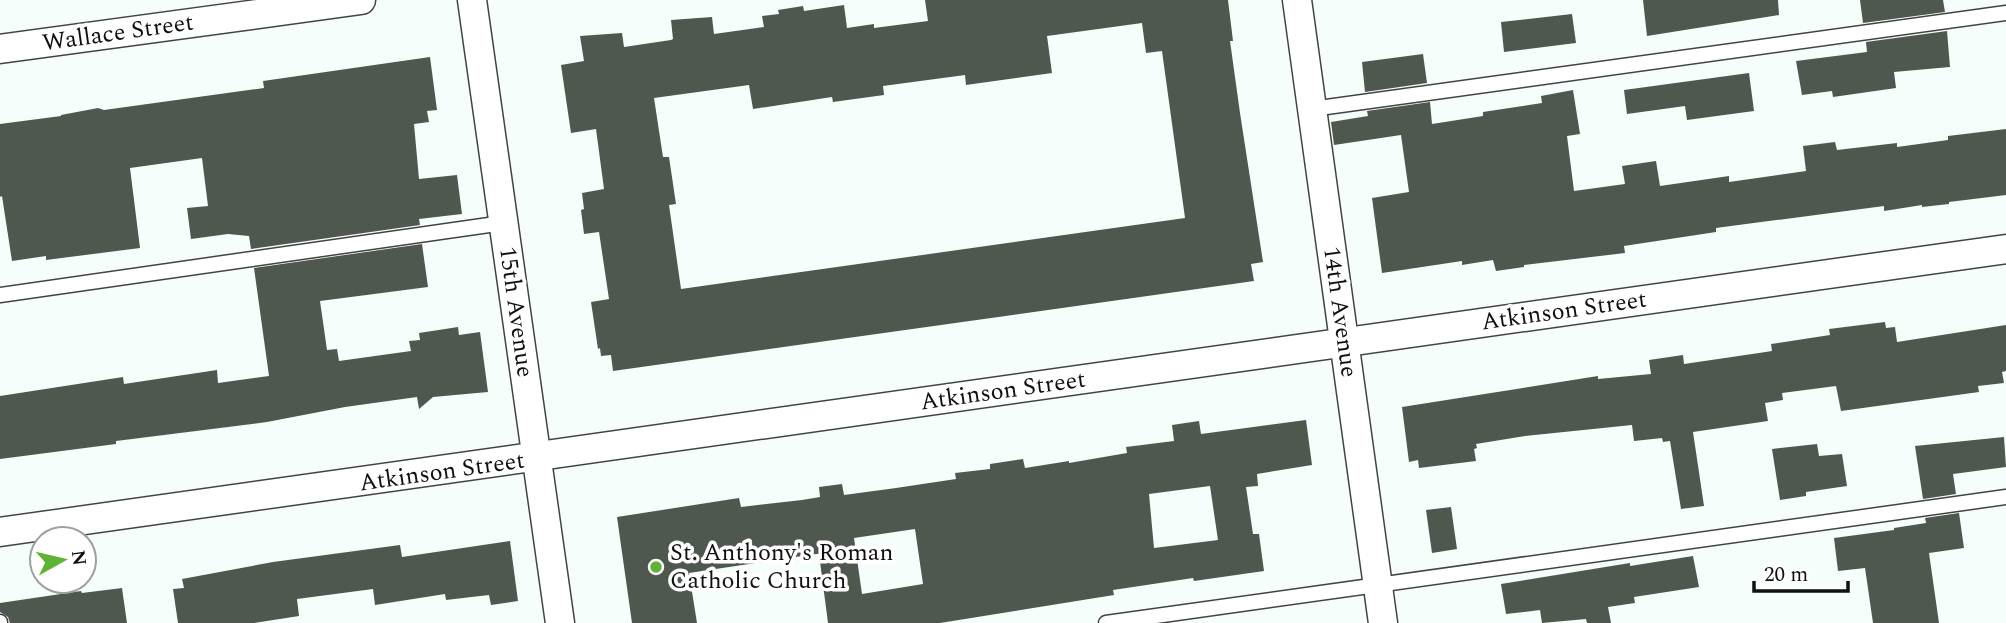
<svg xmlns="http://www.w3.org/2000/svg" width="2006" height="623" viewBox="0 0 2006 623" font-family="Spectral,serif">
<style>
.building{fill:#4e584f;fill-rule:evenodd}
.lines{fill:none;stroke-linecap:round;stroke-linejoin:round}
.service-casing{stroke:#434343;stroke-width:17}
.minor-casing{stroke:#434343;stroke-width:31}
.service{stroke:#fff;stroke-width:14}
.minor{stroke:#fff;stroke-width:28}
.poi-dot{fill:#5eb335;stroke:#fff;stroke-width:2.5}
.labels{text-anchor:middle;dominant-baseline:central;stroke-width:7;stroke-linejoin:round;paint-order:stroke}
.street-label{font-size:24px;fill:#101010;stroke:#fff}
.poi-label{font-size:24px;fill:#101010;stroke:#fff;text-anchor:start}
</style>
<rect width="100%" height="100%" fill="#f5fefa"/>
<g class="building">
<path d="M 925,0 L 1228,0 L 1233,41 L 1230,41 L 1240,113 L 1263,262 L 1251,264 L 1254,281 L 613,371 L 611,355 L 601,356 L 600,348 L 598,349 L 591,302 L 609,299 L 599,232 L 584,234 L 581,210 L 584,209 L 582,193 L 604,189 L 596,129 L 571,133 L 561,65 L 584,61 L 580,36 L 622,33 L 624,47 L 671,40 L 673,39 L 671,20 L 712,17 L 714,34 L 764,27 L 762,16 L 779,14 L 778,10 L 803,6 L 804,11 L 844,5 L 847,28 L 874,24 L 874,28 L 928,21 ZM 1142,23 L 1146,53 L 1162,51 L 1185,218 L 681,289 L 669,205 L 676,204 L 669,157 L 663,157 L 654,98 L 749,85 L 753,109 L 832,97 L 833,102 L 884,95 L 883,86 L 965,75 L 966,85 L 1052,73 L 1047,36 Z"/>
<path d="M 1643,0 L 1778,0 L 1779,15 L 1647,36 Z"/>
<path d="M 1860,0 L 1943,0 L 1945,12 L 1863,23 Z"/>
<path d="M 1572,14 L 1576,43 L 1504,52 L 1501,22 Z"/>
<path d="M 1947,31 L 1950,67 L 1894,72 L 1896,88 L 1833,97 L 1832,91 L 1802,95 L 1796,61 L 1867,52 L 1866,42 Z"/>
<path d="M 1423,54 L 1427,83 L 1365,92 L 1362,62 Z"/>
<path d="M 430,57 L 437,110 L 427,111 L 429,122 L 414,124 L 419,179 L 457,175 L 462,214 L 419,219 L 420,225 L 251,249 L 249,236 L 228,234 L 191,239 L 187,208 L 208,206 L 202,158 L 130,168 L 140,248 L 46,260 L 46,256 L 12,261 L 2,196 L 0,197 L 0,124 L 61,116 L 61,115 L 98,108 L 104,110 L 264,88 L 263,81 Z"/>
<path d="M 1749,73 L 1754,111 L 1687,120 L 1685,106 L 1627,114 L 1624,90 Z"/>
<path d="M 1573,90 L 1580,134 L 1567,136 L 1574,191 L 1625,184 L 1622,166 L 1656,161 L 1660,186 L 1729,176 L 1729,182 L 1806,171 L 1803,146 L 1835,142 L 1837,150 L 1897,143 L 1897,147 L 1948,140 L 1948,136 L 2006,129 L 2006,195 L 1949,202 L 1949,204 L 1922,207 L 1922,205 L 1884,211 L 1884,206 L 1716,228 L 1716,232 L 1624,246 L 1625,253 L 1524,265 L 1524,267 L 1496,271 L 1493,260 L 1462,265 L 1462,261 L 1382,273 L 1372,198 L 1409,192 L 1401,135 L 1334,145 L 1331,122 L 1368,116 L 1367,111 L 1430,102 L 1432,124 L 1483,116 L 1483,112 L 1542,103 L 1541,96 Z"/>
<path d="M 422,244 L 428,287 L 320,301 L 327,350 L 337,349 L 339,361 L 411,351 L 409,341 L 420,340 L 419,333 L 458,327 L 459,335 L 480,332 L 488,392 L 433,397 L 419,409 L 417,397 L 345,407 L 267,422 L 116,441 L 116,444 L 0,459 L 0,396 L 123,377 L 124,384 L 217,370 L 218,383 L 269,376 L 254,268 Z"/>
<path d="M 1885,322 L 1886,328 L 1895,327 L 1897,342 L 2006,325 L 2006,371 L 2002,372 L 2004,383 L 1978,386 L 1979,392 L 1841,411 L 1836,386 L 1782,393 L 1783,400 L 1765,403 L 1768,421 L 1693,432 L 1704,506 L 1681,509 L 1670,441 L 1663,442 L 1662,438 L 1634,441 L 1632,425 L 1525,436 L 1476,444 L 1477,448 L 1474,449 L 1476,461 L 1419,468 L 1418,460 L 1409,462 L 1402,407 L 1598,376 L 1598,379 L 1651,374 L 1649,360 L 1683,355 L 1684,364 L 1759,353 L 1772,351 L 1771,344 L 1830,335 L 1829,329 Z"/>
<path d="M 1306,420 L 1312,465 L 1257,474 L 1258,486 L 1246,487 L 1253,534 L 1259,534 L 1264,571 L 1194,581 L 1193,578 L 1113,590 L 1114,595 L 940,623 L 828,623 L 819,554 L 816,554 L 689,573 L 697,623 L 632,623 L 617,517 L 739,498 L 741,507 L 802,500 L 820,497 L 819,487 L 842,484 L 844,495 L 896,488 L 956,479 L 955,473 L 990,469 L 990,464 L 1023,459 L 1025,468 L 1069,461 L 1069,463 L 1127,453 L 1126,447 L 1174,441 L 1172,425 L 1199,421 L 1201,434 ZM 1210,486 L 1218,540 L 1154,548 L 1149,494 ZM 915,529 L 923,584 L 862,594 L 854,538 Z"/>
<path d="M 2004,437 L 2006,467 L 1953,474 L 1956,494 L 1923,499 L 1915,446 Z"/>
<path d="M 1817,444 L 1819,456 L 1842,454 L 1847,486 L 1806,492 L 1806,496 L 1780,500 L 1772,449 Z"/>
<path d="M 1451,507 L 1457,549 L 1432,553 L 1426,510 Z"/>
<path d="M 1959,513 L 1964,548 L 1929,553 L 1939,623 L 1873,623 L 1865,568 L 1838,571 L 1834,538 L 1894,530 L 1894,528 L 1926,523 L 1925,518 Z"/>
<path d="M 510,541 L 518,601 L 491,605 L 489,595 L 446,600 L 445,594 L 375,605 L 373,589 L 297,599 L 299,616 L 254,623 L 178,623 L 173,589 L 184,588 L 182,579 L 273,562 L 400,545 L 402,557 Z"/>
<path d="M 1693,556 L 1699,587 L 1634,597 L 1635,603 L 1608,607 L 1611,623 L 1587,623 L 1586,619 L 1542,623 L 1540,610 L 1506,614 L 1501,584 L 1630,563 L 1630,566 Z"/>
<path d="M 122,588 L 127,623 L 10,623 L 8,617 L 0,612 L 0,603 L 81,591 L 82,593 Z"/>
</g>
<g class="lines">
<g class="service-casing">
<g id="service">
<path d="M 1312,109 L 2006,13"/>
<path d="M 0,295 L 503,223"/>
<path d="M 0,622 L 0,623"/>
<path d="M 1106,623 L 2006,497"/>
</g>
</g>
<g class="minor-casing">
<g id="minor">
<path d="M 472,0 L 560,623"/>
<path d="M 1297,0 L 1383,623"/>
<path d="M 0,49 L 361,0"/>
<path d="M 0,532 C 669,442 1337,342 2006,249"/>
</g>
</g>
<use href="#service" class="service"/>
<use href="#minor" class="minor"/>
</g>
<circle class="poi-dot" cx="656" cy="567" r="7"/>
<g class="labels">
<g class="street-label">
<text transform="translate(118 33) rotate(-8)">Wallace Street</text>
<text transform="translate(1564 311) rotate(-8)">Atkinson Street</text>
<text transform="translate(516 312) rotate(82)">15th Avenue</text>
<text transform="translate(1340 312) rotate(82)">14th Avenue</text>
<text transform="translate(1003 391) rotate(-8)">Atkinson Street</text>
<text transform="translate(442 472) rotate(-8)">Atkinson Street</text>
</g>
<g class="poi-label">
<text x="670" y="553">St. Anthony's Roman<tspan x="670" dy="28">Catholic Church</tspan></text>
</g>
</g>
<g transform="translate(63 560) rotate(82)"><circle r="33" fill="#ffffff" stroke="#9f9f9f" stroke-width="2"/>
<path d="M0-5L12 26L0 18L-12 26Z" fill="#5eb335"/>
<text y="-10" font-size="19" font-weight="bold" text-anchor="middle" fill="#101010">N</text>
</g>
<path d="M1754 581v10h94v-10" fill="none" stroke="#101010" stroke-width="3.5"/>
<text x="1764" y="581" font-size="21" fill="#101010" stroke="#ffffff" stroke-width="5" paint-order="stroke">20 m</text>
</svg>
